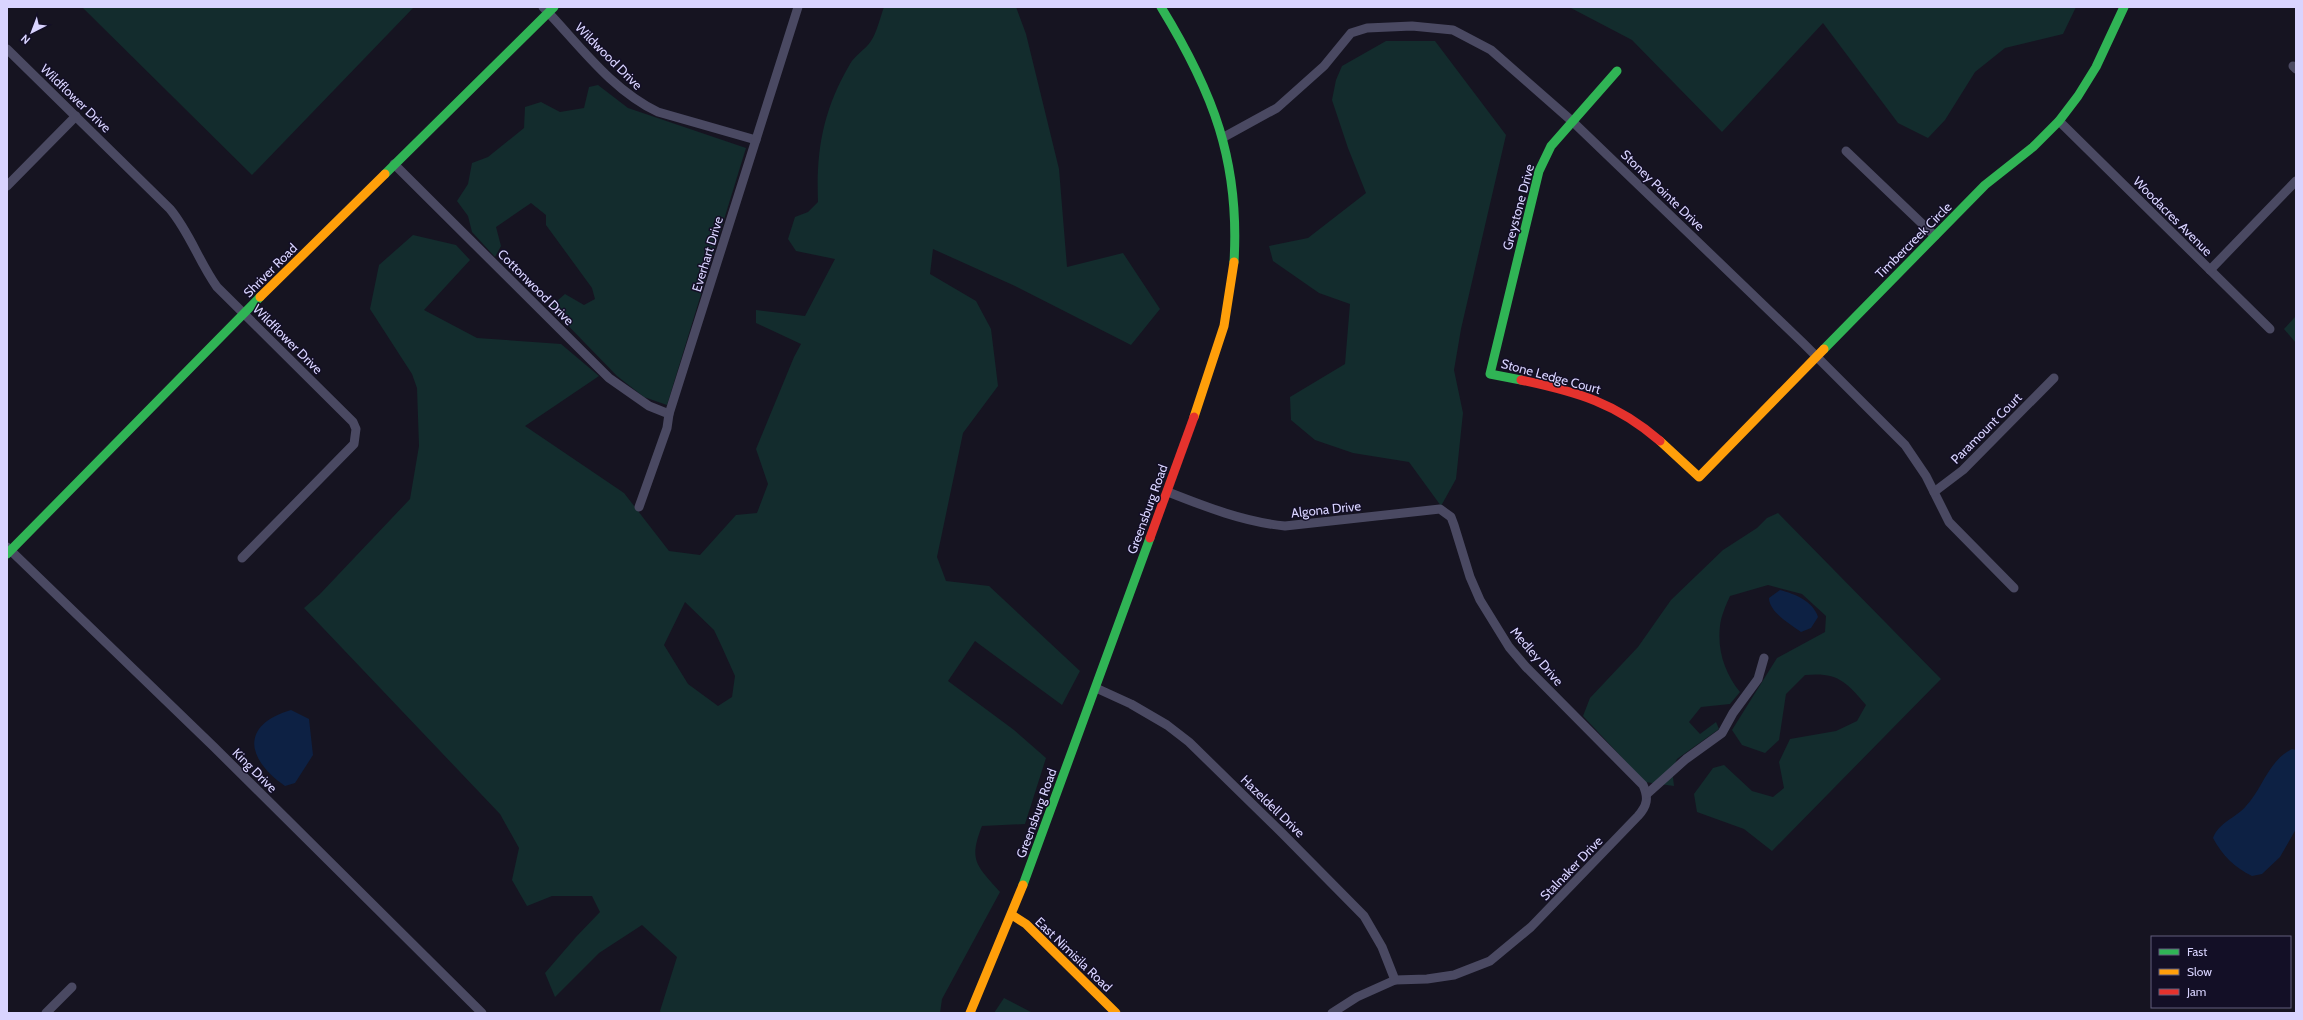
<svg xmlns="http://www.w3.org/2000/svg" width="2303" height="1020" viewBox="0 0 2303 1020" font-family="Cabin,sans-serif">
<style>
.green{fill:#132c2d;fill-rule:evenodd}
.water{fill:#0d2144}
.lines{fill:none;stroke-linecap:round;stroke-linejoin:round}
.street{stroke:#4a4962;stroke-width:9}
.fast{stroke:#30b455;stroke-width:9}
.slow{stroke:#ff9f0a;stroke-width:9}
.jam{stroke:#e5322d;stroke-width:9}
.labels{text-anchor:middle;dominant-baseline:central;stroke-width:3;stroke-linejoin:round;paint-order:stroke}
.street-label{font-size:13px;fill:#d9d4ff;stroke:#130f26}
</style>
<rect width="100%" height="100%" fill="#161421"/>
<g class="green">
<path d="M 82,7 L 414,7 L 252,175 Z"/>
<path d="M 884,7 L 1016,7 L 1026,34 L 1059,169 L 1067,267 L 1123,253 L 1160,309 L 1131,345 L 1015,286 L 933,249 L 930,274 L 976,301 L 991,329 L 998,386 L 963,433 L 937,557 L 946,581 L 989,586 L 1080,671 L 1062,705 L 975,641 L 948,681 L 1014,730 L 1046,758 L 1025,824 L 982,826 C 968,861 977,866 1000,892 L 942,999 L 940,1013 L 661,1013 L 660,1011 L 677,957 L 642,925 L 599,953 L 555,997 L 545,973 L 576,937 L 600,912 L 592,896 L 552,896 L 527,906 L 512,880 L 519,848 L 500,814 L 304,608 L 320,594 L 410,499 L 419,446 L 417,388 L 412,374 L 370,309 L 379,265 L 413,235 L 456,245 L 470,260 L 424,310 L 477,338 L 561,344 L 599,376 L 525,426 L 624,493 L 669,551 L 700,555 L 736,515 L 757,513 L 768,484 L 756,449 L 794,357 L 801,344 L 756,323 L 756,310 L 805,316 L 835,259 L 796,251 L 788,239 L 795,217 L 808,212 L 818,202 C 816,150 823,110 850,64 C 855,55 865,50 871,41 C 877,32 880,18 884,7 ZM 685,602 L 714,630 L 722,647 L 735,676 L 732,697 L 718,706 L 688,684 L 664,645 Z"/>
<path d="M 1569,7 L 2076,7 L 2063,34 L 2005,48 L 1975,72 L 1945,120 L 1928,138 L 1898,123 L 1823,23 L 1722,132 L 1632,40 Z"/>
<path d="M 1386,41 L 1435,41 L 1506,135 L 1461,329 L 1454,370 L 1463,413 L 1456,479 L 1441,506 L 1409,462 L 1353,453 L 1315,440 L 1291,420 L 1290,397 L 1345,364 L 1350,304 L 1319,293 L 1273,261 L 1269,246 L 1308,238 L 1366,193 L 1348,148 L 1332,100 L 1336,80 L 1342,66 Z"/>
<path d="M 598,85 L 628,108 L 746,148 L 667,405 L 644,397 L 617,376 L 550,307 L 565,294 L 584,305 L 595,299 L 592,288 L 546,225 L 546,215 L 531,203 L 496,227 L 501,246 L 495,257 L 472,232 L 468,216 L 457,201 L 468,184 L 472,163 L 488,157 L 524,128 L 525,107 L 541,102 L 560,112 L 584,108 L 589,87 Z"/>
<path d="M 2296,316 L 2296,343 L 2284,329 Z"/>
<path d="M 1778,513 L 1941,679 L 1772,851 L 1744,829 L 1697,812 L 1694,794 L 1713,768 L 1724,765 L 1752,791 L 1773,797 L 1784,788 L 1779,762 L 1790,739 L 1836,731 L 1857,721 L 1866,705 C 1846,681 1837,672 1805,675 L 1786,694 L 1779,740 L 1765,753 L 1742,745 L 1732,730 L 1777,658 L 1825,632 L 1826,616 L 1802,594 L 1768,585 L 1730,596 C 1726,605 1721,616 1720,626 C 1717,650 1725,674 1740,692 L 1730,704 L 1701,707 L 1689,722 L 1700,734 L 1716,722 L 1719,729 L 1677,759 L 1672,769 L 1674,786 L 1645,782 L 1583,716 L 1590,698 L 1638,647 L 1671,600 L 1723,550 L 1757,528 L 1767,518 Z"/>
<path d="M 1004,998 L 1031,1012 L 1031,1013 L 994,1013 Z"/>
</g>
<g class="water">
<path d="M 1780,590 C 1795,594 1813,601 1818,617 L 1811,628 L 1801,632 C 1791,625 1769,612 1769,598 Z"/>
<path d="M 291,710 L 309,719 L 313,755 L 295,783 L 285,786 C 246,759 240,725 291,710 Z"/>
<path d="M 2292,749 L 2296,750 L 2296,829 L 2280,857 L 2262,874 L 2252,876 C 2235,868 2222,855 2213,838 C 2219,822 2236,818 2246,806 C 2263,788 2268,761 2292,749 Z"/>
</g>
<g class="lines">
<g class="street">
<path d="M 543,7 C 578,43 611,90 658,112 L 756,140"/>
<path d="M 7,49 L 170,209 C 190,233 199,262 217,287 L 353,422 L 356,429 L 354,444 L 242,558"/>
<path d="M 2293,66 L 2296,69"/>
<path d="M 2059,121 L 2270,329"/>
<path d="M 1224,137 L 1277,108 L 1324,66 L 1351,33 L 1367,28 L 1412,26 L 1453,30 L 1491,50 L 1573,122 L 1803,343 L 1905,445 L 1926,476 L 1949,522 L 2014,588"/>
<path d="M 1846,151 L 1935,236"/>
<path d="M 394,164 L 609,378 L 649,406 L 669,414"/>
<path d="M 7,186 L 76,116"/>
<path d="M 2210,270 L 2296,181"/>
<path d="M 1168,492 C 1206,507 1244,522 1285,526 L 1440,509 L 1451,517 L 1454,525 L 1470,577 L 1480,600 L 1509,647 L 1526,667 L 1643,785 C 1649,798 1647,806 1638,816 L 1531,927 L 1490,961 L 1454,975 L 1427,979 L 1395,980 L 1357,997 L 1332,1013"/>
<path d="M 1934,492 L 1963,470 L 2054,378"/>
<path d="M 639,507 L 667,428 L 669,414 L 798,7"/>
<path d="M 7,547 L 214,747 L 482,1013"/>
<path d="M 1096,688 L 1131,704 L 1167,725 L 1189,742 L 1282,833 L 1364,916 L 1382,947 L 1395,980"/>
<path d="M 1647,794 L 1686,759 L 1722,733 L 1733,713 L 1758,679 L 1764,658"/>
<path d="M 46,1013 L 72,987"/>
</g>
<g class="fast">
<path d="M 1161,7 C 1213,92 1240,161 1234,262"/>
<path d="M 385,174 L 554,7"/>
<path d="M 1824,349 L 1985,185 L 2033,147 L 2059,121 L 2078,96 L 2096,67 L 2124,7"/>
<path d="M 1521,380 L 1490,374 L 1539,171 L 1551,146 L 1617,71"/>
<path d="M 7,554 L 260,297"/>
<path d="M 1023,885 L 1150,538"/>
</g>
<g class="slow">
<path d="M 260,297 L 385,174"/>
<path d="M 1194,417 L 1224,326 L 1234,262"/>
<path d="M 1660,441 L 1699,477 L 1824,349"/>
<path d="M 1012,915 L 1026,924 L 1116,1013"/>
<path d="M 970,1013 L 1023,885"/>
</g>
<g class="jam">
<path d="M 1521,380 C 1578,392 1616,403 1660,441"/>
<path d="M 1150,538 L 1194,417"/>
</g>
</g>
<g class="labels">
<g class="street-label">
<text transform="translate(609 56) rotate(45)">Wildwood Drive</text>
<text transform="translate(76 98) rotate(44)">Wildflower Drive</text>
<text transform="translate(1663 190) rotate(44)">Stoney Pointe Drive</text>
<text transform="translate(1518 207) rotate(-75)">Greystone Drive</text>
<text transform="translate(2173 216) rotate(45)">Woodacres Avenue</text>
<text transform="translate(1913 240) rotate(-45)">Timbercreek Circle</text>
<text transform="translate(707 254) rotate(-73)">Everhart Drive</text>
<text transform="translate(270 270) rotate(-45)">Shriver Road</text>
<text transform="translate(536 287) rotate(45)">Cottonwood Drive</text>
<text transform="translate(288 339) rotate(45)">Wildflower Drive</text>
<text transform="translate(1551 376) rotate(15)">Stone Ledge Court</text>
<text transform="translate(1986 428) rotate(-45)">Paramount Court</text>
<text transform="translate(1147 509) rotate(-70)">Greensburg Road</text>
<text transform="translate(1326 509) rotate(-6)">Algona Drive</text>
<text transform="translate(1537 656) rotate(49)">Medley Drive</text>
<text transform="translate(255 770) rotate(45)">King Drive</text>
<text transform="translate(1273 806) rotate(44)">Hazeldell Drive</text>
<text transform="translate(1036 813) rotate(-70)">Greensburg Road</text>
<text transform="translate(1571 868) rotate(-46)">Stalnaker Drive</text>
<text transform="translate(1074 954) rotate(44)">East Nimisila Road</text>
</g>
</g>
<rect width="2303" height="1020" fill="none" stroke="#d9d4ff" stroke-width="16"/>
<rect x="2151" y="936" width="140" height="72" fill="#130f26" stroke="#625e7d"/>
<rect x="2159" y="949" width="20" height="6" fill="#30b455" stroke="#625e7d"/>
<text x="2187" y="956" font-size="12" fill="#d9d4ff">Fast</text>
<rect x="2159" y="969" width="20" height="6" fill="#ff9f0a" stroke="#625e7d"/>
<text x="2187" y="976" font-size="12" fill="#d9d4ff">Slow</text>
<rect x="2159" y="989" width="20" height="6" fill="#e5322d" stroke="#625e7d"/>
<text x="2187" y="996" font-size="12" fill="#d9d4ff">Jam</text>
<g transform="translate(32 32) rotate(222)" stroke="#130f26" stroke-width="3" paint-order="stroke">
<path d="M0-3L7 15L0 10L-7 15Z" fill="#d9d4ff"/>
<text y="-6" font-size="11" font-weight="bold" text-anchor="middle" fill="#d9d4ff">N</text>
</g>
</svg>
